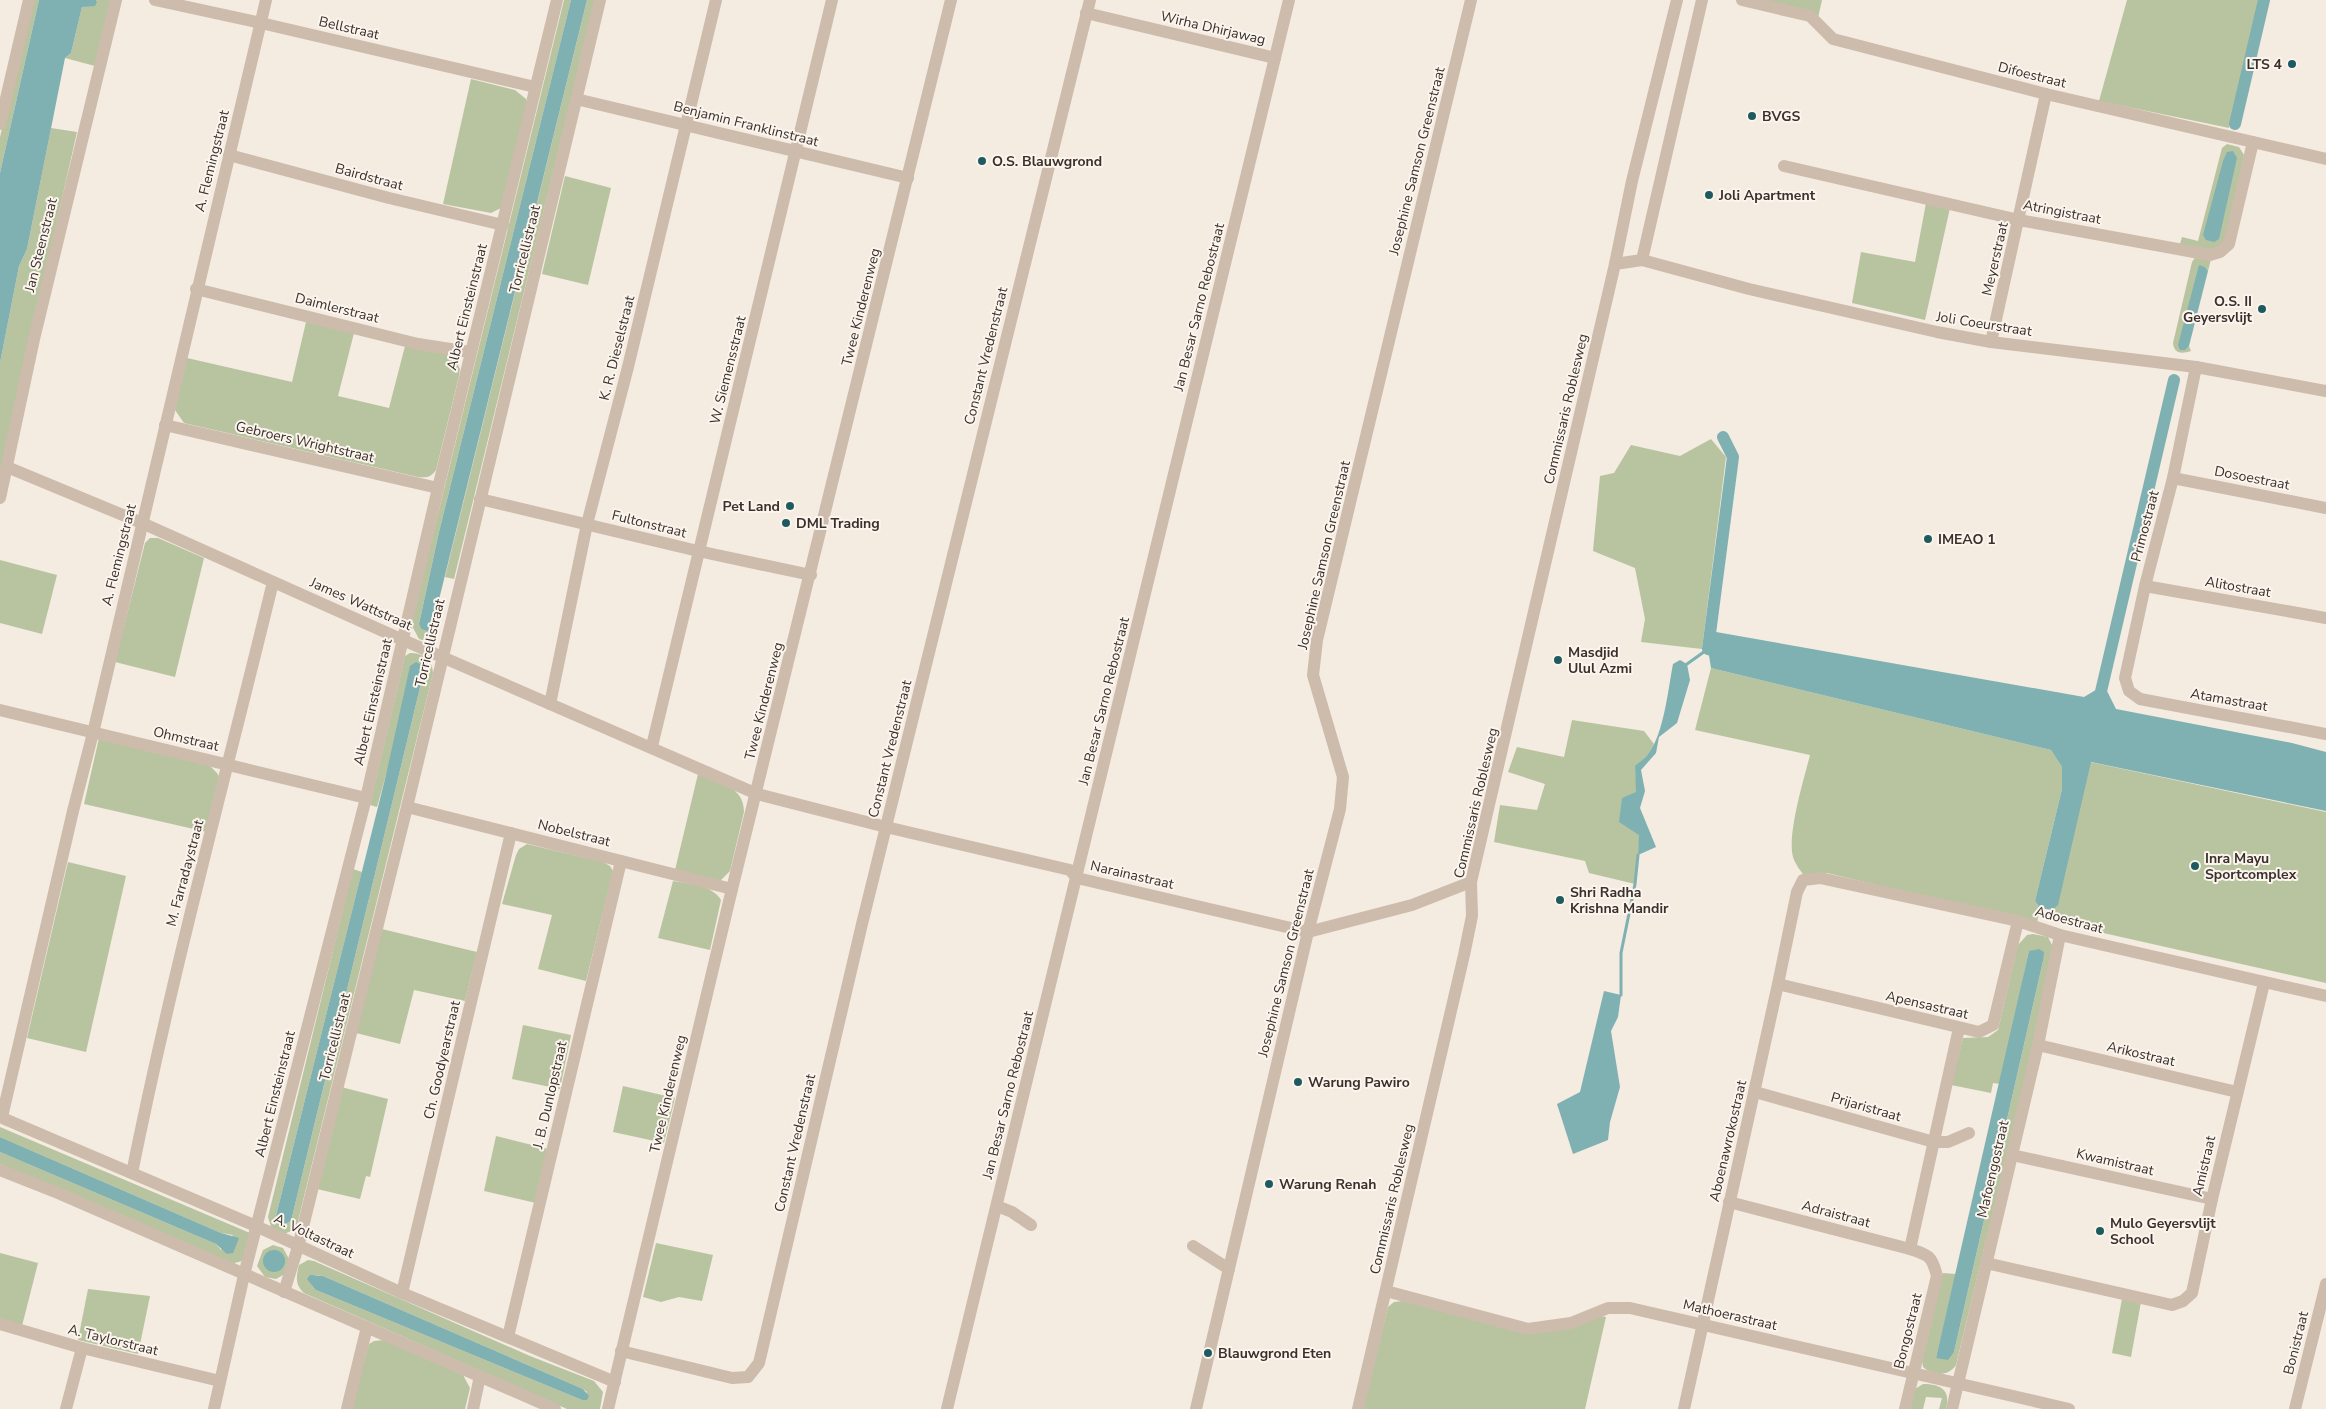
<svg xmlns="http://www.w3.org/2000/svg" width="2326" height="1409" viewBox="0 0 2326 1409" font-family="'Nunito Sans',sans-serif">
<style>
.green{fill:#b8c4a0;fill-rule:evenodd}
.water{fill:#7fb0b2}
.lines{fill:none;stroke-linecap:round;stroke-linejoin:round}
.stream{stroke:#7fb0b2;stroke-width:3}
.canal{stroke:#7fb0b2;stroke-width:12}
.minor{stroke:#cdbbac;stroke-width:12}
.tertiary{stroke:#cdbbac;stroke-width:12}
.poi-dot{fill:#1f5a5e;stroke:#fbf5ee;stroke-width:2}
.labels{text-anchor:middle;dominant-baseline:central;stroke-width:4;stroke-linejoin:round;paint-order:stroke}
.street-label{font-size:14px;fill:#3b302b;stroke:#fbf5ee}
.poi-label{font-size:14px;font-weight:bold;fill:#3b302b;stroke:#fbf5ee;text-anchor:start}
</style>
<rect width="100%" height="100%" fill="#f4ebe1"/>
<g class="green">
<path d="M 33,0 L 39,0 L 0,173 L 0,137 Z"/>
<path d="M 96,0 L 111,0 L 95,66 L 65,58 L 71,53 L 82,7 L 97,2 Z"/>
<path d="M 564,0 L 571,0 L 439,532 L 419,624 L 421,629 L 429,632 L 432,628 L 437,637 L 431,642 L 419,639 L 411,624 Z"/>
<path d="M 587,0 L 595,0 L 454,579 L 445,577 Z"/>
<path d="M 1763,0 L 1822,0 L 1818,18 Z"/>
<path d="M 2127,0 L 2259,0 L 2229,128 L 2099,101 Z"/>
<path d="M 471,79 L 515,90 L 526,99 L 526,108 L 501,208 L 491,213 L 443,204 Z"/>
<path d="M 51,128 L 77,132 L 0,472 L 0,363 L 19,266 L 27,249 Z"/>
<path d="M 2227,144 L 2239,147 L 2244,155 L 2226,241 C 2213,255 2196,247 2180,244 L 2182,237 L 2198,241 L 2222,148 Z"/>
<path d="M 565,176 L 611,188 L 588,285 L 542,274 Z"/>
<path d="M 1926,203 L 1950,208 L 1925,320 L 1852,303 L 1861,252 L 1915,262 Z"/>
<path d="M 2196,256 L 2211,259 L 2208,271 L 2205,267 L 2184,350 L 2189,346 L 2191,351 C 2182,354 2174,354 2173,343 L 2192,262 Z"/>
<path d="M 306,322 L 354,333 L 338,396 L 389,408 L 405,346 L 453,355 L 460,369 L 459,376 L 436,470 C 431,477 427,478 418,477 L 184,423 L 175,410 L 187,358 L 292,382 Z"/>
<path d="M 1711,439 L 1726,457 L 1702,649 L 1641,642 L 1645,619 L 1635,568 L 1593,551 L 1600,476 L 1614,473 L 1631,445 L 1680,456 Z"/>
<path d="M 150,538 L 158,538 L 204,558 L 175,677 L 115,662 L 145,543 Z"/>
<path d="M 0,560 L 57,575 L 42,634 L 0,623 Z"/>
<path d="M 410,653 C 424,653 432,659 433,673 L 296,1229 L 284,1234 L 272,1230 L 268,1217 L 353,869 L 362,872 L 276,1216 L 279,1223 L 285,1224 L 291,1221 L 424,671 L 424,666 L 386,775 L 377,807 L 370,805 L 405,656 Z"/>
<path d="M 1711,668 L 2051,750 L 2062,767 L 2062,789 L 2035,901 L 2040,908 L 2037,923 L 1827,873 L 1816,873 L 1805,877 C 1801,871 1795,864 1793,857 C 1787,834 1804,779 1810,755 L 1695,730 Z"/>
<path d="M 1572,720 L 1644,731 L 1654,744 L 1649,754 L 1635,767 L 1640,835 L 1635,884 L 1589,873 L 1585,861 L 1494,842 L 1500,805 L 1537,810 L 1545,784 L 1508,772 L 1517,747 L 1564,757 Z"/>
<path d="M 99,738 L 210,766 L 217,773 L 221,780 L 207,832 L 84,804 Z"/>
<path d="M 2090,762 L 2326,812 L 2326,983 L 2050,921 Z"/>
<path d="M 698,774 C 719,783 744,786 744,812 L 730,871 L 721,880 L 713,880 L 675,870 Z"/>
<path d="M 527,844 L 603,862 L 610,866 L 613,871 L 586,981 L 538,969 L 552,915 L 502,904 L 516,855 L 519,849 Z"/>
<path d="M 68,862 L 126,876 L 86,1052 L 27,1038 Z"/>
<path d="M 673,881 C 688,884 713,885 721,900 L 710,950 L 658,938 Z"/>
<path d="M 382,929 L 477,952 L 465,1001 L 414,990 L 400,1044 L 356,1033 Z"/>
<path d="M 2033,934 L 2048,937 L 2054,949 L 2040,1016 L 1956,1365 C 1948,1377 1933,1376 1923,1367 L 1922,1361 L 1943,1273 L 1956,1274 L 1936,1358 L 1954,1352 L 2043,961 L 2029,951 L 2000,1084 L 1993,1083 L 1991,1093 L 1951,1085 L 1963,1038 L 1988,1037 L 1998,1030 L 2018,945 L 2027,935 Z"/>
<path d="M 523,1025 L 571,1035 L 560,1089 L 512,1079 Z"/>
<path d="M 623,1086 L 675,1098 L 664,1143 L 613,1132 Z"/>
<path d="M 341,1087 L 388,1099 L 370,1177 L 366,1176 L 360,1199 L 317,1189 Z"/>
<path d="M 0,1127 L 250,1233 L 242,1261 L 231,1264 L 0,1164 L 0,1152 L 216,1244 L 221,1250 L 233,1235 L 221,1233 L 0,1137 Z"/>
<path d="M 496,1136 L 548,1149 L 536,1203 L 484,1191 Z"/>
<path d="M 656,1243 L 713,1255 L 702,1301 L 679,1297 L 661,1302 L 643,1297 Z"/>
<path d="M 273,1245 L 283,1248 L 289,1259 L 285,1274 L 276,1279 L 265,1277 L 257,1266 L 263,1250 Z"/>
<path d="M 0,1253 L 38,1263 L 22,1326 L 0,1320 Z"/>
<path d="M 308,1260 L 314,1261 L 530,1356 L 594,1381 L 603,1392 L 600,1409 L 567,1409 L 304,1293 C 295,1285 296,1277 299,1265 ZM 315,1275 L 323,1276 L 583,1389 L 587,1392 L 582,1400 L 316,1290 Z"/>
<path d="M 88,1289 L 150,1296 L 138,1354 L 78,1340 Z"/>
<path d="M 2122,1299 L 2141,1302 L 2131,1357 L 2112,1353 Z"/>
<path d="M 1403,1301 L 1533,1333 L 1601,1316 L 1606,1317 L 1585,1409 L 1363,1409 L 1388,1307 L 1394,1302 Z"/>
<path d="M 384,1340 L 463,1375 L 470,1388 L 465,1409 L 351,1409 L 369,1344 L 374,1341 Z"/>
<path d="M 1923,1384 C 1941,1384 1951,1390 1946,1409 L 1939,1409 L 1942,1398 L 1926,1397 L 1923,1409 L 1909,1409 L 1915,1389 Z"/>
</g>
<g class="water">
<path d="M 39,0 L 96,0 L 97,2 L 95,6 L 82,7 L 71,53 L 65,58 L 27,249 L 19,266 L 0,363 L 0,173 Z"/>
<path d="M 571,0 L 587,0 L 432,628 L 429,632 L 421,629 L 419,624 L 439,532 Z"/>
<path d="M 2233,151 L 2237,158 L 2219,239 L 2214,242 L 2206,240 L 2203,235 L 2223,161 L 2227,152 Z"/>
<path d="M 2199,265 L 2205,267 L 2208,271 L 2189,346 L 2185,350 L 2180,350 L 2178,345 Z"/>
<path d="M 1716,632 L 2084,697 L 2104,685 L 2116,709 L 2292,743 L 2326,752 L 2326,811 L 2091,762 L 2058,905 L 2052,910 L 2040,908 L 2035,901 L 2062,789 L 2062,767 L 2051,750 L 1711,668 L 1708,649 Z"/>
<path d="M 1680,660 L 1687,664 L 1690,680 L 1677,723 L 1659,737 L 1656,753 L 1641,770 L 1645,791 L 1640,808 L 1656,847 L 1638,855 L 1639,835 L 1619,822 L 1622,798 L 1636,792 L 1635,766 C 1639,762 1646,758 1649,753 C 1664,732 1668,690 1673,664 Z"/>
<path d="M 416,662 L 424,666 L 424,671 L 291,1221 L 285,1224 L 279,1223 L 276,1216 L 386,775 L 410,666 Z"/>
<path d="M 2039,949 L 2044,952 L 2043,961 L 1954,1352 L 1948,1360 L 1936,1358 L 2029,951 Z"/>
<path d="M 1604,991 L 1621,995 L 1618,1017 L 1611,1031 L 1620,1087 L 1610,1122 L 1608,1140 L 1573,1154 L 1557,1104 L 1580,1092 Z"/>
<path d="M 0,1137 L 221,1233 L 239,1238 L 233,1253 L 227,1254 L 216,1244 L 0,1152 Z"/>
<circle cx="274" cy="1261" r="11"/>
<path d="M 310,1275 L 323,1276 L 583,1389 L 589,1396 L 587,1400 L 582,1400 L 316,1290 L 307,1279 Z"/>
</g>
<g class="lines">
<g class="stream">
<path d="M 1687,664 L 1708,649"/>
<path d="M 1621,995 L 1621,953 L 1635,884 L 1638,855"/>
</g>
<g class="canal">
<path d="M 2235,124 L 2264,0"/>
<path d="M 1723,437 L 1733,457 L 1708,649 L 1723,652"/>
<path d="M 2099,700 L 2174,380"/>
</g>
<g class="minor">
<path d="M 155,0 L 261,23 L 535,87"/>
<path d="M 1742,0 L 1810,16 L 1833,39 L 2046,94 L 2326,159"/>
<path d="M 1086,13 L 1275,58"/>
<path d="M 576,99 L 908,178"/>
<path d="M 229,155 L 389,198 L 503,225"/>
<path d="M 1784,166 L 2019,220 L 2210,255 L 2220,252 L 2229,244 L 2253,142"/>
<path d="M 1642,260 L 1749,289 L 1937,332 L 1991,342 L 2196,367 L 2326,391"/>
<path d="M 1615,264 L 1632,181 L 1677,0"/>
<path d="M 196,289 L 418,344 L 470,352"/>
<path d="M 1991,342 L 2046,94"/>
<path d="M 2196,367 L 2173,478 L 2145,586 L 2125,678 L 2129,691 L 2140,699 L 2326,734"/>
<path d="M 165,425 L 438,488"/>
<path d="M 7,467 L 142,523 L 403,640 L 757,794 L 886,827 L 1070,870 L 1077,878 L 1308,932 L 1412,905 L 1471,882"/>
<path d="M 2173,478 L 2326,508"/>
<path d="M 480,499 L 698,551 L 811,575"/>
<path d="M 2145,586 L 2326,618"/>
<path d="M 550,704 L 587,524 L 628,367 L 716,0"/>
<path d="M 0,710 L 366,798"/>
<path d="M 652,746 L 832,0"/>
<path d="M 407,807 L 732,889"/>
<path d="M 1778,984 L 1979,1032 L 1993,1025 L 2018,921"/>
<path d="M 2038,1045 L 2237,1092"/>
<path d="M 1755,1092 L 1934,1142 L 1948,1142 L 1969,1133"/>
<path d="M 0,1117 L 258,1227 L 402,1293 L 615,1382"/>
<path d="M 2,1117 L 73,811 L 93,733 L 266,0"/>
<path d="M 2012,1155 L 2212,1199"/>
<path d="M 0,1170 L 58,1193 L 555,1409"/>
<path d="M 132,1173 C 172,974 225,779 273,582"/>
<path d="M 1729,1202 L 1910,1249 C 1929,1255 1932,1256 1937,1276 L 1905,1409"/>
<path d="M 997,1206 L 1012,1212 L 1031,1225"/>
<path d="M 1193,1246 L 1229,1269"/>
<path d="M 1910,1249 L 1959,1028"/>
<path d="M 1986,1263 L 2172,1305 L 2183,1301 L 2192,1293 L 2212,1199 L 2264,983"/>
<path d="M 1386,1291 L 1528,1329 L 1571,1323 L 1608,1308 L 1630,1308 L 2069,1409"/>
<path d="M 284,1292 L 298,1247 L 407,807 L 600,0"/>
<path d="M 402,1293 L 511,833"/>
<path d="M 0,1324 L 82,1348 L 220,1381"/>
<path d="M 508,1337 L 621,861"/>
<path d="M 621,1351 L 732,1378 L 748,1377 L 759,1363 L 862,924 L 1090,0"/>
<path d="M 66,1409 L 82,1348"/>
<path d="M 214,1409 L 244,1275 L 366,798 L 438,488 L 557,0"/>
<path d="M 347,1409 L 367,1327"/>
<path d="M 473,1409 L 480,1376"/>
<path d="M 947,1409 L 1289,0"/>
<path d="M 1196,1409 L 1308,932 L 1340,809 L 1343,777 L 1313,675 L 1317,640 L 1471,0"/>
<path d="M 1358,1409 L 1464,955 L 1472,916 L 1471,882 L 1615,264 L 1642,260 L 1702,0"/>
<path d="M 1684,1409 L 1778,984 L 1797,892 L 1803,880 L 1820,878 L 2018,921 L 2060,935 L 2326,996"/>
<path d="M 1952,1409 L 2038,1045 L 2060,935"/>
</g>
<g class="tertiary">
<path d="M 0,124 L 29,0"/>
<path d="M 0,498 L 34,339 L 116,0"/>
<path d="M 608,1409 L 732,889 L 951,0"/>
<path d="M 2295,1409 L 2326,1284"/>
</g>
</g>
<g class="poi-dot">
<circle cx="2292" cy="64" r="5"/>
<circle cx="1752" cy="116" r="5"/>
<circle cx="982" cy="161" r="5"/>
<circle cx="1709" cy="195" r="5"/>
<circle cx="2262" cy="309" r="5"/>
<circle cx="790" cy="506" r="5"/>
<circle cx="786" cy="523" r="5"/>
<circle cx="1928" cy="539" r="5"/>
<circle cx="1558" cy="660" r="5"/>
<circle cx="2195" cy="866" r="5"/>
<circle cx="1560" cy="900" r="5"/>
<circle cx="1298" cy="1082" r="5"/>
<circle cx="1269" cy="1184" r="5"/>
<circle cx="2100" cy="1231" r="5"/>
<circle cx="1208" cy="1353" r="5"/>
</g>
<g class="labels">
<g class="street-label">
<text transform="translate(349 28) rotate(13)">Bellstraat</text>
<text transform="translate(1213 28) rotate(13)">Wirha Dhirjawag</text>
<text transform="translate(2032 75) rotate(14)">Difoestraat</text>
<text transform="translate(746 124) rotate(14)">Benjamin Franklinstraat</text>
<text transform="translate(212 161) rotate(-76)">A. Flemingstraat</text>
<text transform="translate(1417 161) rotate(-76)">Josephine Samson Greenstraat</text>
<text transform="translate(369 177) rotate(15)">Bairdstraat</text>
<text transform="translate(2062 212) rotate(11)">Atringistraat</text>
<text transform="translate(41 245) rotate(-76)">Jan Steenstraat</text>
<text transform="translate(525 249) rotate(-76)">Torricellistraat</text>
<text transform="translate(1995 259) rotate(-77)">Meyerstraat</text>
<text transform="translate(467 307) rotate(-76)">Albert Einsteinstraat</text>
<text transform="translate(861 307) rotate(-76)">Twee Kinderenweg</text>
<text transform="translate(1199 307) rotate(-76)">Jan Besar Sarno Rebostraat</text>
<text transform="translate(337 308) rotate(14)">Daimlerstraat</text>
<text transform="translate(1984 324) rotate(9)">Joli Coeurstraat</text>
<text transform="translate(617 348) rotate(-76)">K. R. Dieselstraat</text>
<text transform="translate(986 356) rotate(-76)">Constant Vredenstraat</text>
<text transform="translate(728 370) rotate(-76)">W. Siemensstraat</text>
<text transform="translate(1566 409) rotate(-77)">Commissaris Roblesweg</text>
<text transform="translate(305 442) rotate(13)">Gebroers Wrightstraat</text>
<text transform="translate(2252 478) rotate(11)">Dosoestraat</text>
<text transform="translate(649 524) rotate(14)">Fultonstraat</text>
<text transform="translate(2145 526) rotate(-75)">Primostraat</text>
<text transform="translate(119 555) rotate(-76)">A. Flemingstraat</text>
<text transform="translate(1324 555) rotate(-77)">Josephine Samson Greenstraat</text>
<text transform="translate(2238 587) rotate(10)">Alitostraat</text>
<text transform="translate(361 604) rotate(24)">James Wattstraat</text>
<text transform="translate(430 643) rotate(-77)">Torricellistraat</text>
<text transform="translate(2229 700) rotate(10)">Atamastraat</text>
<text transform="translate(764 701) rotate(-76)">Twee Kinderenweg</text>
<text transform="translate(1104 701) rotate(-76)">Jan Besar Sarno Rebostraat</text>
<text transform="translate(373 702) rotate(-77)">Albert Einsteinstraat</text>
<text transform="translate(186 739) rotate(13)">Ohmstraat</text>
<text transform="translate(890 749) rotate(-76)">Constant Vredenstraat</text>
<text transform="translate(1476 803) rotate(-77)">Commissaris Roblesweg</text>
<text transform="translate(574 833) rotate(14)">Nobelstraat</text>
<text transform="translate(185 873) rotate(-75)">M. Farradaystraat</text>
<text transform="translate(1132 875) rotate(13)">Narainastraat</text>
<text transform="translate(2069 920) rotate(15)">Adoestraat</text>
<text transform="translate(1286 963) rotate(-76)">Josephine Samson Greenstraat</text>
<text transform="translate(1927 1005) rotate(13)">Apensastraat</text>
<text transform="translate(335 1037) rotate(-76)">Torricellistraat</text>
<text transform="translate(2141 1054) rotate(13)">Arikostraat</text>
<text transform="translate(442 1060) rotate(-77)">Ch. Goodyearstraat</text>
<text transform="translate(275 1094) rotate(-76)">Albert Einsteinstraat</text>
<text transform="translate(668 1094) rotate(-77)">Twee Kinderenweg</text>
<text transform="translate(550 1095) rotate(-77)">J. B. Dunlopstraat</text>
<text transform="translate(1008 1095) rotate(-76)">Jan Besar Sarno Rebostraat</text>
<text transform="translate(1866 1107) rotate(16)">Prijaristraat</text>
<text transform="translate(1728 1141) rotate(-77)">Aboenawrokostraat</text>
<text transform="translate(795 1143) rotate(-77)">Constant Vredenstraat</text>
<text transform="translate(2115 1162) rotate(13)">Kwamistraat</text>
<text transform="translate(2204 1166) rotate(-77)">Amistraat</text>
<text transform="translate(1993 1169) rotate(-77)">Mafoengostraat</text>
<text transform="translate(1392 1199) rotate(-77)">Commissaris Roblesweg</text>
<text transform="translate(1836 1214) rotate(15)">Adraistraat</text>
<text transform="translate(314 1236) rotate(25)">A. Voltastraat</text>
<text transform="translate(1730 1315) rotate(13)">Mathoerastraat</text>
<text transform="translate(1908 1331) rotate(-76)">Bongostraat</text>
<text transform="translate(113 1340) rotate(14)">A. Taylorstraat</text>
<text transform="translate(2296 1343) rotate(-76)">Bonistraat</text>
</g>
<g class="poi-label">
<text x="2282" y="64" text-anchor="end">LTS 4</text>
<text x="1762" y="116">BVGS</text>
<text x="992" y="161">O.S. Blauwgrond</text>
<text x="1719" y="195">Joli Apartment</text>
<text x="2252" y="301" text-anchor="end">O.S. II<tspan x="2252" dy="16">Geyersvlijt</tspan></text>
<text x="780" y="506" text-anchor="end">Pet Land</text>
<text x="796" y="523">DML Trading</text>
<text x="1938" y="539">IMEAO 1</text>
<text x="1568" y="652">Masdjid<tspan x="1568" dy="16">Ulul Azmi</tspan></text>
<text x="2205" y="858">Inra Mayu<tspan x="2205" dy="16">Sportcomplex</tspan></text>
<text x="1570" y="892">Shri Radha<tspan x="1570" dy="16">Krishna Mandir</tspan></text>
<text x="1308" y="1082">Warung Pawiro</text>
<text x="1279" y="1184">Warung Renah</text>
<text x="2110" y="1223">Mulo Geyersvlijt<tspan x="2110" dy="16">School</tspan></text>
<text x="1218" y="1353">Blauwgrond Eten</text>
</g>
</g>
</svg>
